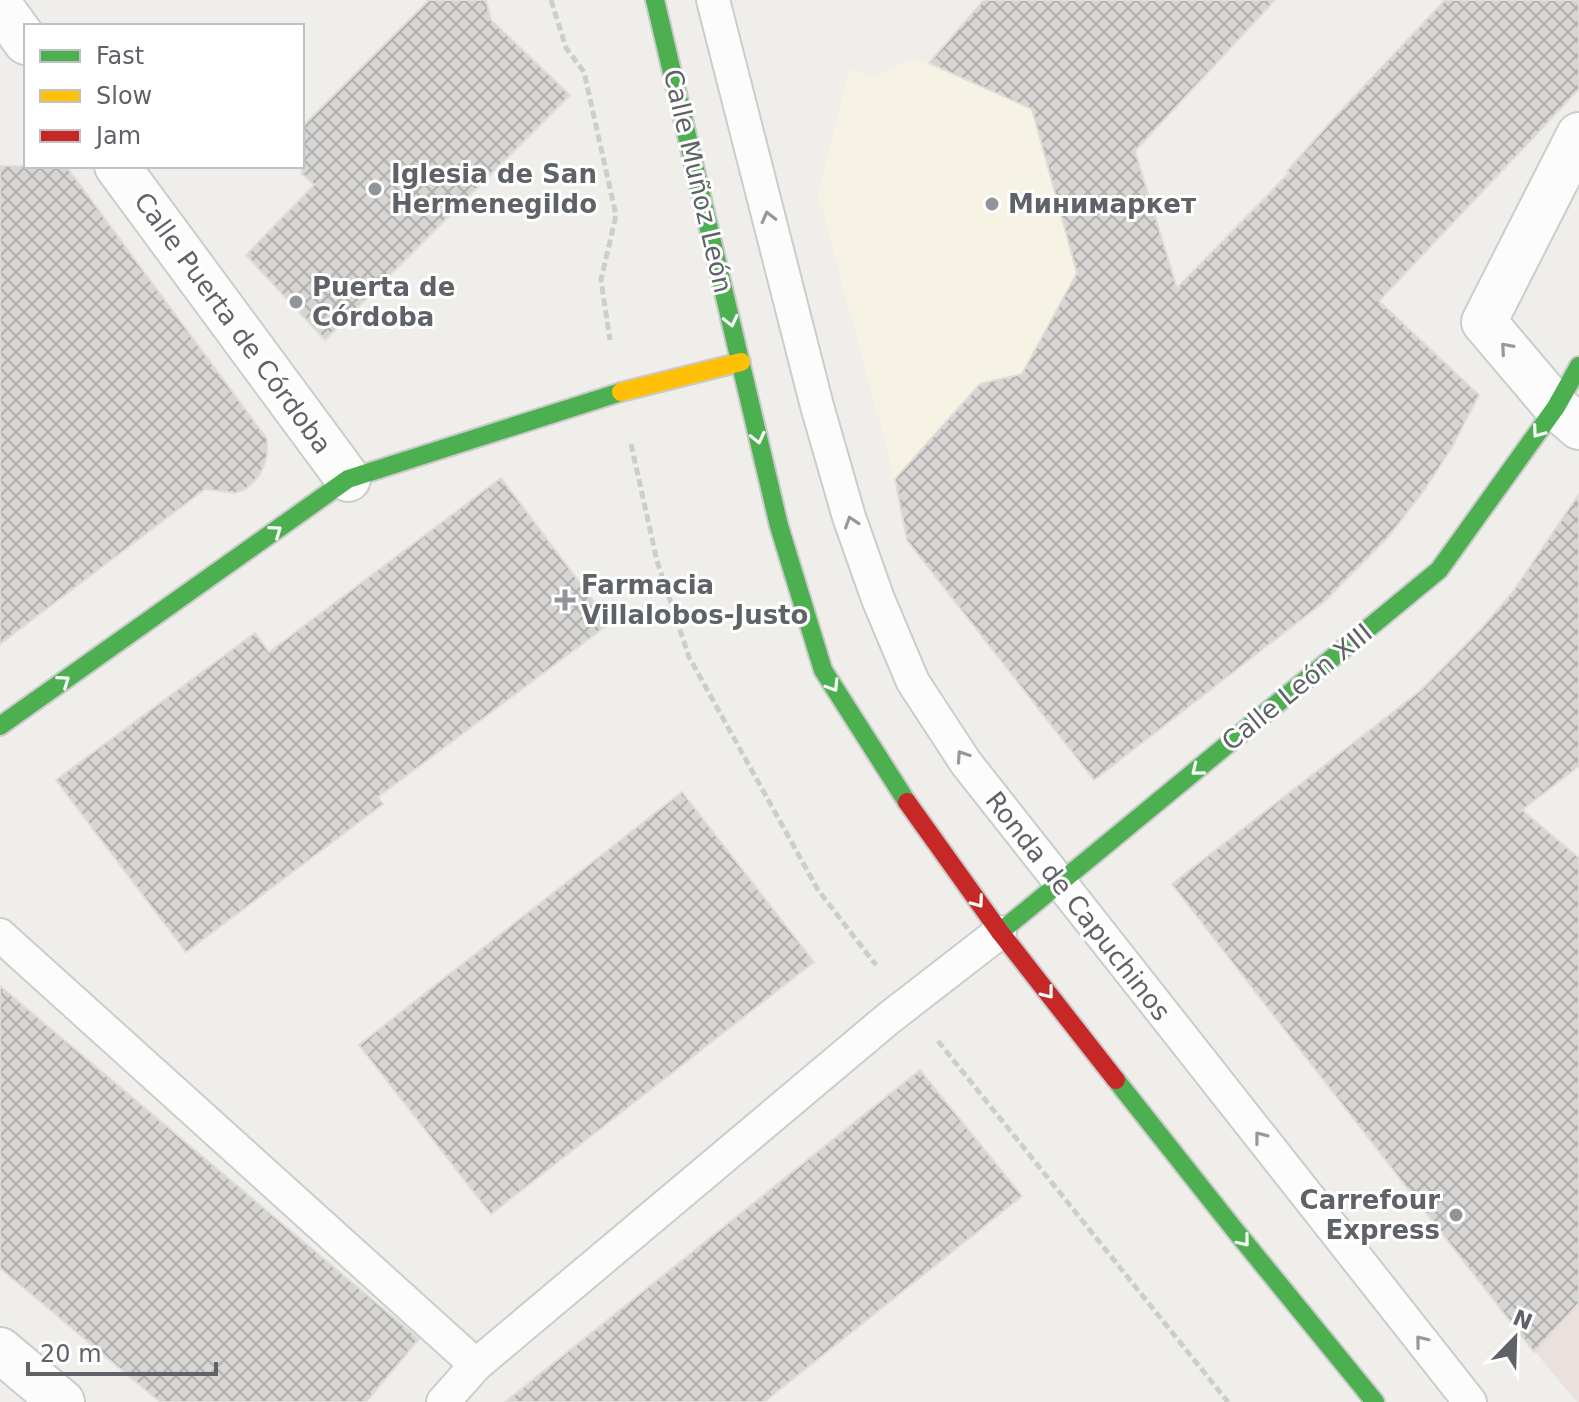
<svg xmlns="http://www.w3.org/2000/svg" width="1579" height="1402" viewBox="0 0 1579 1402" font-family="'DejaVu Sans',sans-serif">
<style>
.commercial{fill:#f7f3e4}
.medical{fill:#eae0de}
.building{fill:url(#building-cross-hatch);stroke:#deddd9;stroke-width:2}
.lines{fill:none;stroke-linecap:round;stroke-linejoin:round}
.lane-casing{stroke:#cbcccc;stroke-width:36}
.street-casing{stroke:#cbcccc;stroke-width:48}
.fast-casing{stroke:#cacacb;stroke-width:22}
.slow-casing{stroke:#cacacb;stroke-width:22}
.jam-casing{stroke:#cacacb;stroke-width:22}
.path{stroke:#cacfcc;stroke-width:5;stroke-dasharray:8 4;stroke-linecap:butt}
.lane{stroke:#fdfcfc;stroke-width:32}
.street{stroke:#fdfcfc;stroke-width:44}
.fast{stroke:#4caf50;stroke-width:18}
.slow{stroke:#ffc107;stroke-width:18}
.jam{stroke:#c62828;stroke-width:18}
.oneway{stroke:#96999c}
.oneway2{stroke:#f6fbf6}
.poi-dot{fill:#919496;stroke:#fff;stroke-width:3}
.labels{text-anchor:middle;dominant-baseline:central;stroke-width:6;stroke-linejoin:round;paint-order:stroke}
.poi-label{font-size:26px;font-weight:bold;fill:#5f6368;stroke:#fff;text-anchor:start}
.street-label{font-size:26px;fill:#5f6368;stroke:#fff}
</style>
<defs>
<pattern id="building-cross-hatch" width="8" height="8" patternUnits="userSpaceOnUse" patternTransform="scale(2)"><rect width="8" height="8" fill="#d6d5d3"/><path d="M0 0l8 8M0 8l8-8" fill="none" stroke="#b1b0af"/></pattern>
</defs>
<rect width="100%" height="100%" fill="#efeeea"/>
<path class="commercial" d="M 914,58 L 1032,109 L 1077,273 L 1022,374 L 980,384 L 895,479 L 818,193 L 849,70 L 873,76 Z"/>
<path class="medical" d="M 1579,1240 L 1579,1402 L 1577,1402 L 1506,1317 Z"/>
<g class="building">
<path d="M 429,0 L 486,0 L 491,20 L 570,95 L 325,340 L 246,255 L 314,185 L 302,174 L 302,127 Z"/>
<path d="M 984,0 L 1275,0 L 1135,151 L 1177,288 L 1289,173 L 1287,171 L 1334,118 L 1445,0 L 1579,0 L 1579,89 L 1379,301 L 1479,395 L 1452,447 L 1425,489 L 1388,537 L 1325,601 L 1094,780 L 907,540 L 895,479 L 980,384 L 1022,374 L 1077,273 L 1032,109 L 929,63 Z"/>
<path d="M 0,166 L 66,166 L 267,439 L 267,455 L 263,468 L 259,476 L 246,489 L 235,493 L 205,489 L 0,644 Z"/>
<path d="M 501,478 L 610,623 L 378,797 L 383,804 L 186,952 L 56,780 L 255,633 L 269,652 Z"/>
<path d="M 1579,494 L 1579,766 L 1522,810 L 1579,858 L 1579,1303 L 1534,1352 L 1172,884 L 1420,691 L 1481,629 L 1512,593 Z"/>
<path d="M 682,792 L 814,962 L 491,1214 L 359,1045 Z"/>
<path d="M 0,986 L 419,1339 L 366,1402 L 160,1402 L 0,1268 Z"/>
<path d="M 920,1070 L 1022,1196 L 764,1402 L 505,1402 Z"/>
</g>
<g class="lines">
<g class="lane-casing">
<g id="lane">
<path d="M 713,0 L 817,406 L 849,517 L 878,599 L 913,682 L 966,763 L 1470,1402"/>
<path d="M 0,935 L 476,1365"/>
<path d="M 443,1402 L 476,1365 L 889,1018 L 1000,932"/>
</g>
</g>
<g class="street-casing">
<g id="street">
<path d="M 0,6 L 26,42"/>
<path d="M 1579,135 L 1484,322 L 1556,407 L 1579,427"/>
<path d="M 117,166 L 348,479"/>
<path d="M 0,1350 L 62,1402"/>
</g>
</g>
<g class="fast-casing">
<g id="fast">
<path d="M 655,0 L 779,526 L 823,670 L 907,802"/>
<path d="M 0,726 L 348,479 L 621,392"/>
<path d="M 1000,932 L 1439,570 L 1556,407 L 1579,366"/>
<path d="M 1116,1080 L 1234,1229 L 1375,1402"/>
</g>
</g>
<g class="slow-casing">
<path id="slow" d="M 621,392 L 741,362"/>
</g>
<g class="jam-casing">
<path id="jam" d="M 907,802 L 1000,932 L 1116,1080"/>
</g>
<g class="path">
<path d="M 551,0 L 566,48 L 584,72 L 616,215 L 601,280 L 610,340"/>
<path d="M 631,444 L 657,561 L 689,657 L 818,890 L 876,965"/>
<path d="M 938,1041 L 1228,1402"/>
</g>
<use href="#lane" class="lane"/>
<use href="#street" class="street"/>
<use href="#fast" class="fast"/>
<use href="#slow" class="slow"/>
<use href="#jam" class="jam"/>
</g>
<defs><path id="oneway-chevron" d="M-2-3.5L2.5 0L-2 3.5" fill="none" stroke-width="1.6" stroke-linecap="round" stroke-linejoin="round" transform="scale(2)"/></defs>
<g class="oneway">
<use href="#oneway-chevron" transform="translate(768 217) rotate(-104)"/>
<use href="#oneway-chevron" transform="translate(1506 348) rotate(-131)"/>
<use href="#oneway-chevron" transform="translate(851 522) rotate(-108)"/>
<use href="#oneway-chevron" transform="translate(962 756) rotate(-124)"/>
<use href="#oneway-chevron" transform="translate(1260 1137) rotate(-128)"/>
<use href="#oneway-chevron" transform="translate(1421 1341) rotate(-129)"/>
</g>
<g class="oneway2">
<use href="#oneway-chevron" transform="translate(731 321) rotate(77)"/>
<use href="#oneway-chevron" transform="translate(1538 432) rotate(126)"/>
<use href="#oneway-chevron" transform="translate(758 438) rotate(77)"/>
<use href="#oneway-chevron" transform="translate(276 531) rotate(-35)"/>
<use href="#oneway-chevron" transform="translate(64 681) rotate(-35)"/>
<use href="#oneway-chevron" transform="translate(833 686) rotate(58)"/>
<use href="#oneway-chevron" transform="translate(1197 770) rotate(141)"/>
<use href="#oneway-chevron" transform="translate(978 902) rotate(54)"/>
<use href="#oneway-chevron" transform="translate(1048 993) rotate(52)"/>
<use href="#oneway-chevron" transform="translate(1244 1241) rotate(51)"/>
</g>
<g class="poi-dot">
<circle cx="375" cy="189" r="8"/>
<circle cx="992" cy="204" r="8"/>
<circle cx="296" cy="302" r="8"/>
<path d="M561 588h8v8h8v8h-8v8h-8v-8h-8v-8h8z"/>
<circle cx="1456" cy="1215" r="8"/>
</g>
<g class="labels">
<g class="poi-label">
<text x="391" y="174">Iglesia de San<tspan x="391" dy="30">Hermenegildo</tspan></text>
<text x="1008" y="204">Минимаркет</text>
<text x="312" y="287">Puerta de<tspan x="312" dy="30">Córdoba</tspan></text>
<text x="581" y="585">Farmacia<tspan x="581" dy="30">Villalobos-Justo</tspan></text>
<text x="1440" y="1200" text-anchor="end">Carrefour<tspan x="1440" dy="30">Express</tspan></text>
</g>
<g class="street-label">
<text transform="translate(698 181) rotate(77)">Calle Muñoz León</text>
<text transform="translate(233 323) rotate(54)">Calle Puerta de Córdoba</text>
<text transform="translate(1297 687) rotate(-39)">Calle León XIII</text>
<text transform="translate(1078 906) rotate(52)">Ronda de Capuchinos</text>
</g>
</g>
<rect x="24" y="24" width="280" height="144" fill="#ffffff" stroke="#bfc1c3" stroke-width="2"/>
<rect x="40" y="50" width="40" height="12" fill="#4caf50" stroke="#bfc1c3" stroke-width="2"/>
<text x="96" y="64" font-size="24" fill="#5f6368">Fast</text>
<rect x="40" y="90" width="40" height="12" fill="#ffc107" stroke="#bfc1c3" stroke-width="2"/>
<text x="96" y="104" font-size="24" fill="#5f6368">Slow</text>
<rect x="40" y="130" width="40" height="12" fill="#c62828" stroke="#bfc1c3" stroke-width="2"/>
<text x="96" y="144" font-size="24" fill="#5f6368">Jam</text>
<g transform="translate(1515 1338) rotate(23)" stroke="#ffffff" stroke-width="6" paint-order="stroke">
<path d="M0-6L14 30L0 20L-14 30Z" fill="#5f6368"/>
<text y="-12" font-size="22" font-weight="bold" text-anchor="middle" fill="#5f6368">N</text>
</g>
<path d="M28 1362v12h188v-12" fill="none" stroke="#5f6368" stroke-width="4"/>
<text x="40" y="1362" font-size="24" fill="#5f6368" stroke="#ffffff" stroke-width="6" paint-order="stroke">20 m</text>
</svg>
